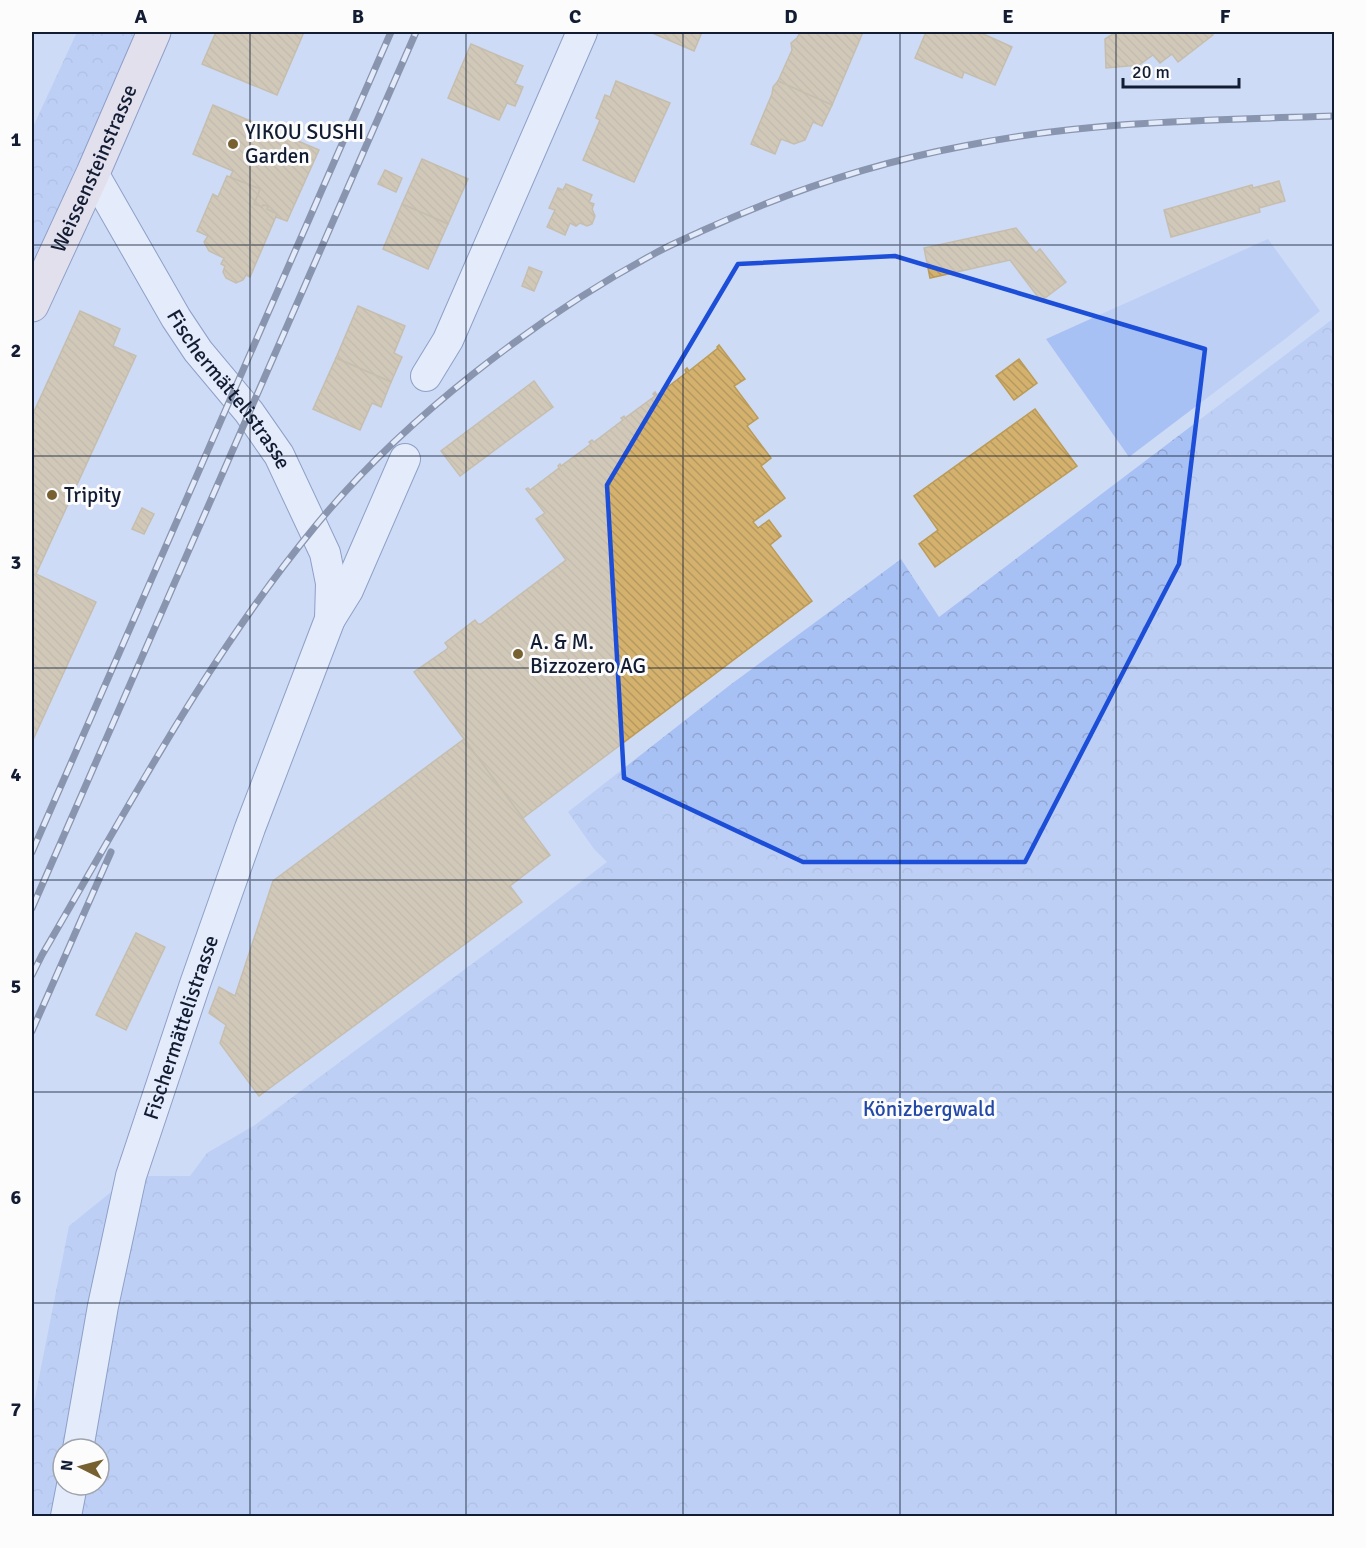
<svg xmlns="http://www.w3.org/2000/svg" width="1366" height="1548" viewBox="0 0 1366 1548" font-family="Signika,sans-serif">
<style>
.grass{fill:#a8c1f4}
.forest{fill:url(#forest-crowns);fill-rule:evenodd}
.building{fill:url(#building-back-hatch);stroke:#bb9b57;stroke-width:1.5}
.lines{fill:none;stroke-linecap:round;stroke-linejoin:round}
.minor-casing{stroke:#3f5990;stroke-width:32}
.secondary-casing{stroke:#3f5990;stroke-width:35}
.minor{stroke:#fff;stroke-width:30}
.secondary{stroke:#fde6e5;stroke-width:33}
.rail-casing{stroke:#364158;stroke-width:7}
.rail{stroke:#fcfcfc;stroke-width:4.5;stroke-dasharray:14;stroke-linecap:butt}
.marked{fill:none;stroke:#1d4ed8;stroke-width:4.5;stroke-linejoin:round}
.grid{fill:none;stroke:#121d34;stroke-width:1.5;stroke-opacity:0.55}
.poi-dot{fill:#776131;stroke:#fcfcfc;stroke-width:2}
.labels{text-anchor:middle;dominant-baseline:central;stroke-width:6;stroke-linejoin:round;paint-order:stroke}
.poi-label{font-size:21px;fill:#121d34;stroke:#fcfcfc;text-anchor:start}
.street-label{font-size:21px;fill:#121d34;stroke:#fcfcfc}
.park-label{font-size:21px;fill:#2248a8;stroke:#fcfcfc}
.neatline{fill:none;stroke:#121d34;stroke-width:2}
.grid-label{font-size:20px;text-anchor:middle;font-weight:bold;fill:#121d34}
</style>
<defs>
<pattern id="forest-crowns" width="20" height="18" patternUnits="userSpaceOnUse" patternTransform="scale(1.5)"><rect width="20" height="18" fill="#a8c1f4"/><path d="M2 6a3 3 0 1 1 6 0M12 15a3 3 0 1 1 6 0" fill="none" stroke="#90a5d2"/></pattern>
<pattern id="building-back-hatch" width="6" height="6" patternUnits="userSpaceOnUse" patternTransform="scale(1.5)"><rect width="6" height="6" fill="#d4b26e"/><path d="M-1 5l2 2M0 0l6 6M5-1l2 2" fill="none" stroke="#b59960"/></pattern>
</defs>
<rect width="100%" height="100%" fill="#cedbf5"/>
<path class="grass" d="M 1268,239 L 1320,311 L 1285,339 L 1129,457 L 1046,339 Z"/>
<g class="forest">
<path d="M 77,32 L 151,32 L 32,299 L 32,129 Z"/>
<path d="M 1334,318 L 1334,1516 L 32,1516 L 32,1413 L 69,1226 L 131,1176 L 190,1176 L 207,1153 L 255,1125 L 523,926 L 607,862 L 594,849 L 568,812 L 730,685 L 901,559 L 939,617 ZM 63,1449 L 99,1449 L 99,1485 L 63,1485 Z"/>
</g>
<g class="building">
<path d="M 216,32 L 304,32 L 277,95 L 202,64 Z"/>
<path d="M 650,32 L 702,32 L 694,51 Z"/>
<path d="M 800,32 L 863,32 L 832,105 L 778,81 L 792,50 L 791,43 L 797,38 Z"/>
<path d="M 926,32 L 982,32 L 981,33 L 1012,47 L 995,85 L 964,72 L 962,78 L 915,58 Z"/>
<path d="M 1116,32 L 1210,32 L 1213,35 L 1178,62 L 1172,54 L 1160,63 L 1153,55 L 1139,65 L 1106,68 L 1105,39 Z"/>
<path d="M 471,44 L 523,66 L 515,84 L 523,87 L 518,99 L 515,106 L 507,103 L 499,120 L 448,98 Z"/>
<path d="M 616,81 L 670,103 L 634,182 L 583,160 L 600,120 L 596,118 L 605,95 L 610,97 Z"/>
<path d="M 778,81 L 832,105 L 822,126 L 813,122 L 805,140 L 794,144 L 781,139 L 775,154 L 751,144 L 772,94 L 773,87 Z"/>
<path d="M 213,105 L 319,150 L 287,221 L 276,217 L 277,214 L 267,209 L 268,206 L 263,205 L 262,207 L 254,204 L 260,189 L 230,177 L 233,171 L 193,154 Z"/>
<path d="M 422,159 L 468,179 L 448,224 L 402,204 Z"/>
<path d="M 385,170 L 402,178 L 396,192 L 378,184 Z"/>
<path d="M 227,176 L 260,189 L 254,204 L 262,207 L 263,205 L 268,206 L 267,209 L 277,214 L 250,277 L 246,275 L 243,280 L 236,283 L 226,278 L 223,272 L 225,266 L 221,264 L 224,258 L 209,251 L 204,242 L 208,236 L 197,231 L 213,194 L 218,197 Z"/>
<path d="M 1279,181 L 1285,201 L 1259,208 L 1260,212 L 1171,237 L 1164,210 L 1252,185 L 1253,188 Z"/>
<path d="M 566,184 L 592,195 L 589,202 L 594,204 L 592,209 L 595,216 L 592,224 L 587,226 L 580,223 L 576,226 L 570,223 L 565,235 L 547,227 L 555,210 L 549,208 L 558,188 L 563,190 Z"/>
<path d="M 402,204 L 448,224 L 428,269 L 383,249 Z"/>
<path d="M 1016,228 L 1036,253 L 1040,249 L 1066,282 L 1041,301 L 1010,260 L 930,278 L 924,248 Z"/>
<path d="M 529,267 L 542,272 L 534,291 L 522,286 Z"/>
<path d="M 358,306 L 405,326 L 394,353 L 402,357 L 391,382 L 336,358 Z"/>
<path d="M 80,311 L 120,329 L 113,346 L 136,356 L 36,574 L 96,602 L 32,742 L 32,416 Z"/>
<path d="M 719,345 L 745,379 L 734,386 L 758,418 L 747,426 L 771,458 L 761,466 L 785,498 L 753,522 L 758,528 L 769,520 L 781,536 L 770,545 L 812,601 L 523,818 L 414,672 L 447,649 L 448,647 L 445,643 L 475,620 L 478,624 L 481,624 L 566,560 L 536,519 L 545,513 L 526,489 L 528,488 L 530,490 L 559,468 L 558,466 L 560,464 L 561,466 L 591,444 L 589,442 L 592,440 L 594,442 L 623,420 L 621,418 L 624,416 L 625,418 L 655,396 L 653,394 L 655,392 L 657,395 L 686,373 L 685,370 L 687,368 L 689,371 L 718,348 L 717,347 Z"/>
<path d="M 336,358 L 391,382 L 381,407 L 372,403 L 360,430 L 313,409 Z"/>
<path d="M 1019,359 L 1037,383 L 1014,400 L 996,376 Z"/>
<path d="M 534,381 L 553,407 L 460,476 L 441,451 Z"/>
<path d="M 1035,409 L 1077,466 L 935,567 L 919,544 L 938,530 L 914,496 Z"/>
<path d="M 142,508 L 154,514 L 144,534 L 132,529 Z"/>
<path d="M 464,739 L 550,855 L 510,886 L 522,902 L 259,1096 L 220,1043 L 226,1025 L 209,1013 L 219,987 L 235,996 L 273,881 Z"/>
<path d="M 136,933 L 165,947 L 126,1030 L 96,1015 Z"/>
</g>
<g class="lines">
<g class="minor-casing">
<g id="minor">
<path id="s1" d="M 93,173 L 176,318 L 198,351 L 249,412 L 279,455 L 325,553 L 331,583 L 330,619"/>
<path d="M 426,376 L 448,340 L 582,32"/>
<path id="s2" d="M 78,1449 L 103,1306 L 131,1176 L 195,984 L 250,828 L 330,619 L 348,590 L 405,459"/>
<path d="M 66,1516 L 72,1485"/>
</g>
</g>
<g class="secondary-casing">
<g id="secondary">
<path id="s3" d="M 32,305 L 93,173 L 154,32"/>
</g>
</g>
<use href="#minor" class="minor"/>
<use href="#secondary" class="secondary"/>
<g class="rail-casing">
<g id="rail">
<path d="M 32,852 L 391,32"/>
<path d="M 32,908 L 416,32"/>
<path d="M 32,975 L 42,955 C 127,810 206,659 313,529 C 360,471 415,420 473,374 C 530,329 589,289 652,255 C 669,245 687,238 704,230 C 787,192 874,163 964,146 C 1085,121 1211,120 1334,116"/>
<path d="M 32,1031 L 111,852"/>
</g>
</g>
<use href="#rail" class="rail"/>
</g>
<path d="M0 0H1366V1548H0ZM 895,256 L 1205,349 L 1179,564 L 1025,862 L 803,862 L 624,778 L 607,485 L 738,264 Z" fill="#cedbf5" fill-opacity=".55" fill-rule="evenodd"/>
<path class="marked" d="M 895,256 L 1205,349 L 1179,564 L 1025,862 L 803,862 L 624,778 L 607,485 L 738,264 Z"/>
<path class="grid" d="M 250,32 L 250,1516M 466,32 L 466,1516M 683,32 L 683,1516M 900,32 L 900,1516M 1116,32 L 1116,1516M 32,245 L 1334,245M 32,456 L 1334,456M 32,668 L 1334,668M 32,880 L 1334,880M 32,1092 L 1334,1092M 32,1303 L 1334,1303"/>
<g class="poi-dot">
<circle cx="233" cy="144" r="6"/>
<circle cx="52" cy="495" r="6"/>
<circle cx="518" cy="654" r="6"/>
</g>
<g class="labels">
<g class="poi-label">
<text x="245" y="132">YIKOU SUSHI<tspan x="245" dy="24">Garden</tspan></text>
<text x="64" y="495">Tripity</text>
<text x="530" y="642">A. &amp; M.<tspan x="530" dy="24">Bizzozero AG</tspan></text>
</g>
<g class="street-label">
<text stroke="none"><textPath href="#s3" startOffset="150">Weissensteinstrasse</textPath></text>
<text stroke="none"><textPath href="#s1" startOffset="256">Fischermättelistrasse</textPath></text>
<text stroke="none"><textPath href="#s2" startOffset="435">Fischermättelistrasse</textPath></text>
</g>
<g class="park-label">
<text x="929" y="1109">Könizbergwald</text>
</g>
</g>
<rect width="1366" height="1548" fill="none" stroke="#fcfcfc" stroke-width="66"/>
<g transform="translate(81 1467) rotate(276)"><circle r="28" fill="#fcfcfc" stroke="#9ea3ac" stroke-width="1.5"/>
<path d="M0-4.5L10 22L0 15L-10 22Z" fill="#776131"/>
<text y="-9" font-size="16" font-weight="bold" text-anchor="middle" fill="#121d34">N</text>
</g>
<path d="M1123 78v9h116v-9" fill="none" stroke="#121d34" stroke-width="3"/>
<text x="1132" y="78" font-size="18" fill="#121d34" stroke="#fcfcfc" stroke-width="4.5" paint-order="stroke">20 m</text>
<rect x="33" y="33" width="1300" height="1482" class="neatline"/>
<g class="grid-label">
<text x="141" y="23">A</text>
<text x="358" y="23">B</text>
<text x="575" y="23">C</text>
<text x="791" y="23">D</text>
<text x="1008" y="23">E</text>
<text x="1225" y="23">F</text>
<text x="16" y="146">1</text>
<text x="16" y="357">2</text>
<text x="16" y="569">3</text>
<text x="16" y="781">4</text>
<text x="16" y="993">5</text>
<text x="16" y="1204">6</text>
<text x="16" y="1416">7</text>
</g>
</svg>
